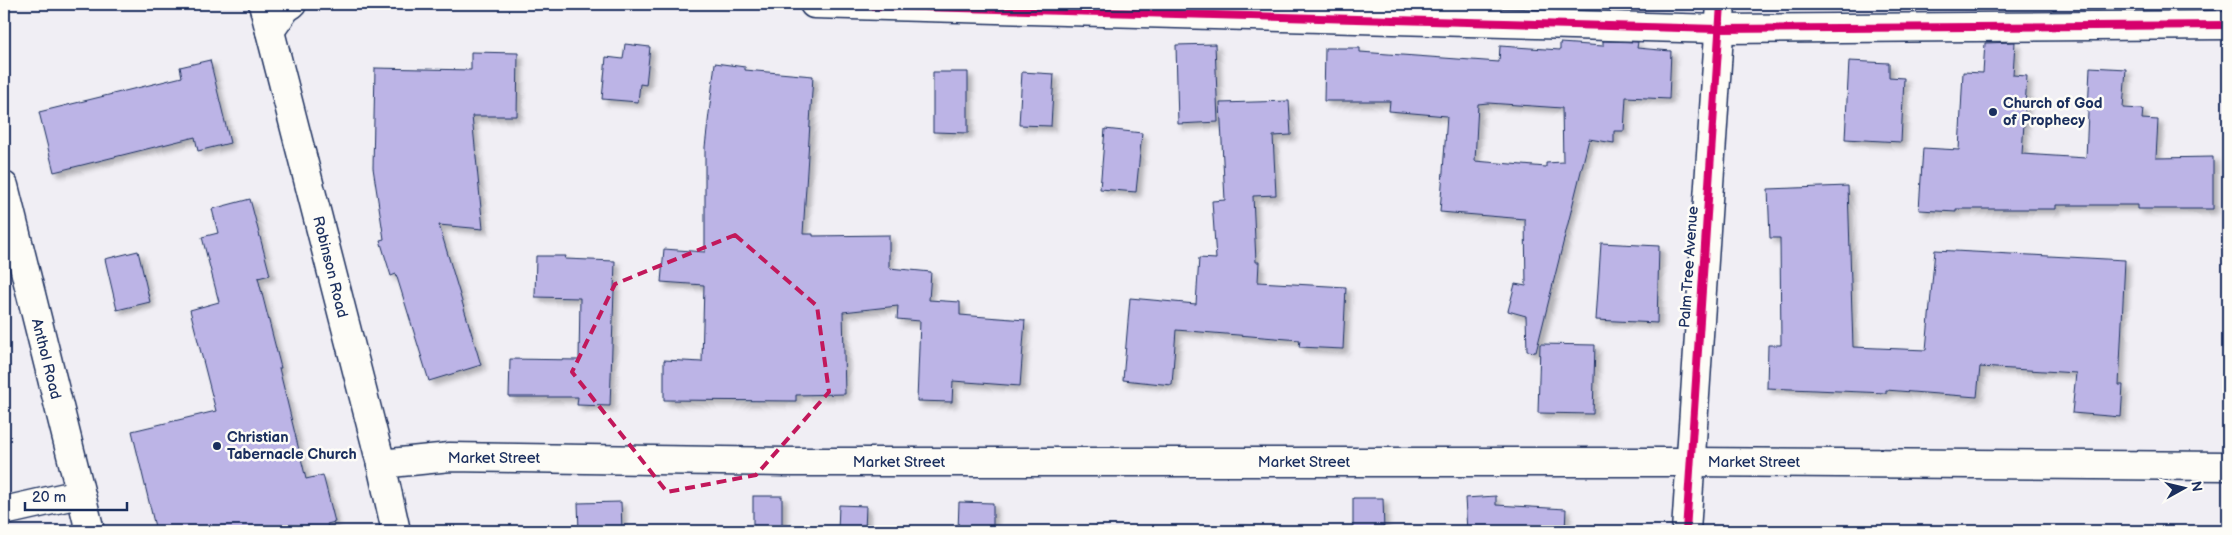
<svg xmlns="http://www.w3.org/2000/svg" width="2232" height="535" viewBox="0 0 2232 535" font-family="'Balsamiq Sans',sans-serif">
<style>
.building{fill:#bcb4e6;stroke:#1b2f5e;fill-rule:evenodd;filter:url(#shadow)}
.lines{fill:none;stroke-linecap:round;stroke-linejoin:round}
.street-casing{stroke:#1b2f5e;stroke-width:31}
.secondary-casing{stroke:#1b2f5e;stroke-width:31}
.primary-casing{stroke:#1b2f5e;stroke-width:31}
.street{stroke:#fdfcf7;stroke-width:28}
.secondary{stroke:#fdfcf7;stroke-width:28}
.primary{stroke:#fdfcf7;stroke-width:28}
.cycleway-casing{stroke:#fdfcf7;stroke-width:11}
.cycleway{stroke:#d6006c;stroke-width:8}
.marked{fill:none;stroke:#c2185b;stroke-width:4;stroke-dasharray:10 6;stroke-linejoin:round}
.poi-dot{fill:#1b2f5e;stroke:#fdfcf7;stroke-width:2}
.labels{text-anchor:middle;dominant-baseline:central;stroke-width:5;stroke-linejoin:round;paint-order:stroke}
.poi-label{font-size:15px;font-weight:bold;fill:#1b2f5e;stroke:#fdfcf7;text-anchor:start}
.street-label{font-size:15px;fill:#1b2f5e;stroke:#fdfcf7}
</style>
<defs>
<filter id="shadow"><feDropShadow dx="4.5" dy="4.5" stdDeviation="2.5" flood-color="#0004"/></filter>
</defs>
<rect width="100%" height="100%" fill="#f0eef4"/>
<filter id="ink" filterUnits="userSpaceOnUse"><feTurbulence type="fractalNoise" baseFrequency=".02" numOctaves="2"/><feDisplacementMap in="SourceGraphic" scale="10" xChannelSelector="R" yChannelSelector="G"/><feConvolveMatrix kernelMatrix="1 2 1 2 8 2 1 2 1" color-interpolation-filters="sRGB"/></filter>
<g filter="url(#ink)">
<g class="building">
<path d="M 1603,41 L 1638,42 L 1637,48 L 1671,51 L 1669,99 L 1626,97 L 1624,131 L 1614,131 L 1614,143 L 1589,139 L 1536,352 L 1527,351 L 1526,316 L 1508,311 L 1515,284 L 1526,286 L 1525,219 L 1440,212 L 1447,116 L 1389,111 L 1390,101 L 1324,101 L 1325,48 L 1360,48 L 1360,52 L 1499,62 L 1500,46 L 1560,50 L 1560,43 L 1603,46 ZM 1488,103 L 1562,108 L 1563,162 L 1546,163 L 1546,167 L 1475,161 L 1478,104 Z"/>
<path d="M 2015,42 L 2013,75 L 2027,76 L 2022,154 L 2086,158 L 2090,67 L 2126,69 L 2123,108 L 2143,109 L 2142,119 L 2158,120 L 2156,158 L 2213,157 L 2213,209 L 2138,209 L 2138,205 L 2056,205 L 2056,209 L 1956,209 L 1956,212 L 1919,210 L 1923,148 L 1959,150 L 1963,72 L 1983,73 L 1985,43 Z"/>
<path d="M 625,44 L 650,47 L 646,85 L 640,84 L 638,102 L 602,99 L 606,57 L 623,59 Z"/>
<path d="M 1215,44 L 1218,122 L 1178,124 L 1176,45 Z"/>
<path d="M 471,52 L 518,53 L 517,116 L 472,116 L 483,229 L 439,225 L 481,365 L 429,381 L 396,274 L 391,276 L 380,240 L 384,239 L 373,168 L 375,68 L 471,70 Z"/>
<path d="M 210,60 L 230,143 L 198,151 L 195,137 L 54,172 L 39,112 L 182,77 L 180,67 Z"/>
<path d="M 1849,61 L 1889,63 L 1889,77 L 1904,78 L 1901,142 L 1845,139 Z"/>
<path d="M 715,63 L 745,67 L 745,70 L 813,76 L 803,234 L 813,234 L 813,236 L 889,235 L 889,268 L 931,272 L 929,300 L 960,302 L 960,315 L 1025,320 L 1020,386 L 953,381 L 952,402 L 917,401 L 920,321 L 897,319 L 898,306 L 843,312 L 845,394 L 796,395 L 796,401 L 664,400 L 664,360 L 702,362 L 704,285 L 661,282 L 664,249 L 705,252 L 705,147 Z"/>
<path d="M 933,72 L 968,72 L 968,133 L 933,132 Z"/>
<path d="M 1022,72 L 1054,74 L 1051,126 L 1019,125 Z"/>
<path d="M 1289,101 L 1291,135 L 1273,136 L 1276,195 L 1253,196 L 1256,262 L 1259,262 L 1258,282 L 1346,287 L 1343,349 L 1299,347 L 1300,340 L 1176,330 L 1172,385 L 1123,380 L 1130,298 L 1196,304 L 1199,258 L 1216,259 L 1212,201 L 1225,200 L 1220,103 Z"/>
<path d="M 1105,129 L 1142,133 L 1136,192 L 1100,189 Z"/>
<path d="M 1848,186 L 1853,347 L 1926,350 L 1935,250 L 2125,260 L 2119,385 L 2123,385 L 2121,417 L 2072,413 L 2076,373 L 1980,367 L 1977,397 L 1886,390 L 1886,393 L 1767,388 L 1768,345 L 1781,345 L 1780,238 L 1770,238 L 1768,189 Z"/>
<path d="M 250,199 L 270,275 L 258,278 L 281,368 L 279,368 L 306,479 L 323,475 L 335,522 L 327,524 L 329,531 L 156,531 L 132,431 L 216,411 L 190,310 L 219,302 L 202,237 L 218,233 L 212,209 Z"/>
<path d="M 1601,243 L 1659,246 L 1657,323 L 1596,320 Z"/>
<path d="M 138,251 L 150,302 L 117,310 L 105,259 Z"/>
<path d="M 536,256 L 566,256 L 565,259 L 615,261 L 610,406 L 577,405 L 578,397 L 509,397 L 510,359 L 579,360 L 580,298 L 535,297 Z"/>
<path d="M 1540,344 L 1595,345 L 1593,414 L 1538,413 Z"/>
<rect x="753" y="496" width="29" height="31"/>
<path d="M 1496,496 L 1496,505 L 1566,509 L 1565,531 L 1467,531 L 1465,498 Z"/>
<path d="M 1353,498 L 1383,498 L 1384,531 L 1353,531 Z"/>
<path d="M 621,502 L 622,531 L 579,531 L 578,503 Z"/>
<path d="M 959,502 L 993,503 L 993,531 L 958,531 Z"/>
<path d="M 839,505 L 866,506 L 865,531 L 838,531 Z"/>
</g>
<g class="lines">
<g class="street-casing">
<g id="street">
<path d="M 814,4 L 1718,29 L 2228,25"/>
<path d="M 270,31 L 286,8 L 292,4"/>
<path d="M 4,186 L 90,531"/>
<path d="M 4,511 L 79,494"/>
<path d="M 1686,531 L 1721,4"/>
</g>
</g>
<g class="secondary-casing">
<path id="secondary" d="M 381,464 L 396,531"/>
</g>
<g class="primary-casing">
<path id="primary" d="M 263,4 L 381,464 L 450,457 L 783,462 L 1690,462 L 2228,466"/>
</g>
<use href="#street" class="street"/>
<use href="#secondary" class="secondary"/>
<use href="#primary" class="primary"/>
<g class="cycleway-casing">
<g id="cycleway">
<path d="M 814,4 L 1718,29 L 2228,25"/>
<path d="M 1686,531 L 1721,4"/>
</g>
</g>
<use href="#cycleway" class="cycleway"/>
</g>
</g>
<path class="marked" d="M 735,235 L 817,306 L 829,392 L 756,475 L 667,492 L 572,372 L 615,284 Z"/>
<g class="poi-dot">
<circle cx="1993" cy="112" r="5"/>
<circle cx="217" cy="446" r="5"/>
</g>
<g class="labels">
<g class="poi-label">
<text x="2003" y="103">Church of God<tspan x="2003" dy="17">of Prophecy</tspan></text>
<text x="227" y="437">Christian<tspan x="227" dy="17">Tabernacle Church</tspan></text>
</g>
<g class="street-label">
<text transform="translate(330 267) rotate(76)">Robinson Road</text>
<text transform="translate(1689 267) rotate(-86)">Palm Tree Avenue</text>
<text transform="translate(46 359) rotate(76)">Anthol Road</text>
<text x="494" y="458">Market Street</text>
<text x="899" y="462">Market Street</text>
<text x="1304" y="462">Market Street</text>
<text x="1754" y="462">Market Street</text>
</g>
</g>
<rect width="2232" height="535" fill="none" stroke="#fdfcf7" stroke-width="20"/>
<rect x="10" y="10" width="2212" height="515" fill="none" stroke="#1b2f5e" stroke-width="2" filter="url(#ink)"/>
<g transform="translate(2184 488) rotate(82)" stroke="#fdfcf7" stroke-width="4" paint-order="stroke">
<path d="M0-4L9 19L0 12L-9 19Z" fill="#1b2f5e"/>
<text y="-8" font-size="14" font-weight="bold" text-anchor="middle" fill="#1b2f5e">N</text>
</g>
<path d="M25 502v8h102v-8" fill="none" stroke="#1b2f5e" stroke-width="2.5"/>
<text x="32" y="502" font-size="15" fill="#1b2f5e" stroke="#fdfcf7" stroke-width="4" paint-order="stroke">20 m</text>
</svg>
